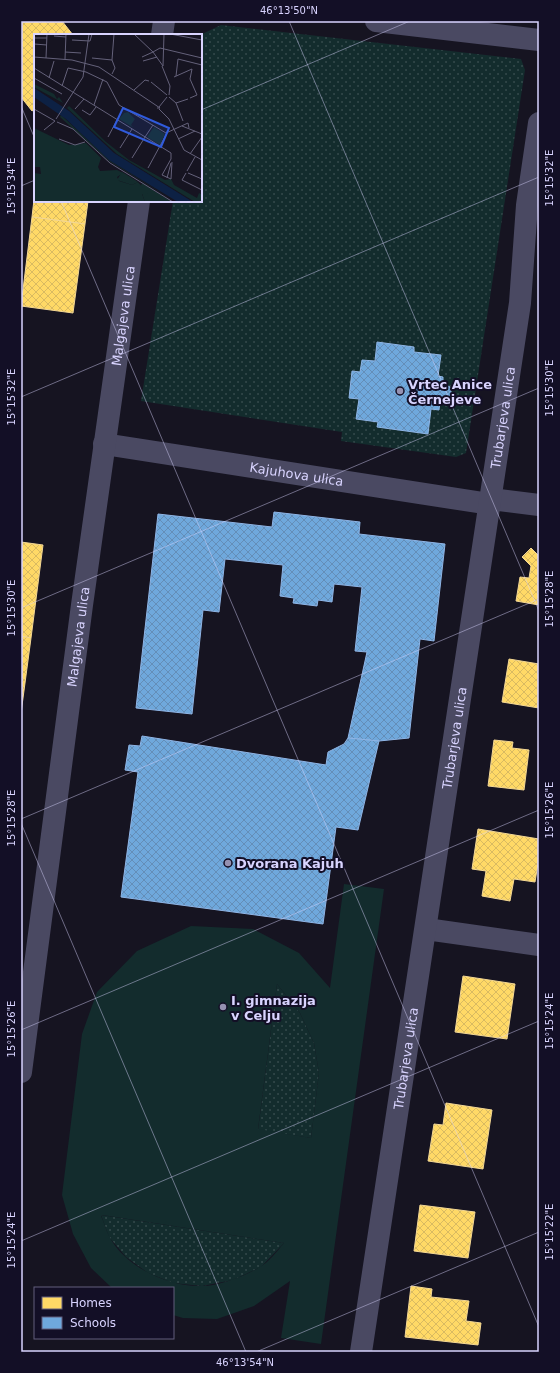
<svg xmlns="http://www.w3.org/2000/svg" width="560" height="1373" viewBox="0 0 560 1373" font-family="'DejaVu Sans',sans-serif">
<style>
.grass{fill:url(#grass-dots)}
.pitch{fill:#132c2d;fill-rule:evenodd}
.homes{fill:url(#homes-cross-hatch);stroke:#f4d894}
.schools{fill:url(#schools-cross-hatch);stroke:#8fb5e6}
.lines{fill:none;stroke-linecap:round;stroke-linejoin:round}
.minor{stroke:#4a4962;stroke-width:22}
.ticks{fill:none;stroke:#d9d4ff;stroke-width:1;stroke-opacity:0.45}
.poi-dot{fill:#9591b1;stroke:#130f26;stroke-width:1.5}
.labels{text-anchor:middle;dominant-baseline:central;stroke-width:4;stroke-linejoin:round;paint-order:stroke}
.street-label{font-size:13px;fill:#d9d4ff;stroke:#130f26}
.poi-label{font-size:13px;font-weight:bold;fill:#d9d4ff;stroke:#130f26;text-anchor:start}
.inset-road{fill:none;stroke:#64617a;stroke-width:1}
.view{fill:#305bdc;fill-opacity:0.15;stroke:#305bdc;stroke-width:2}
.inset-edge{fill:none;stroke:#d9d4ff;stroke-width:2}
.neatline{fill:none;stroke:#d9d4ff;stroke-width:1.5}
.ticks-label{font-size:10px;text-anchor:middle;fill:#d9d4ff}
</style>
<defs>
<pattern id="grass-dots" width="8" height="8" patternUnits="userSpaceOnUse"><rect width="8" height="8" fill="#132c2d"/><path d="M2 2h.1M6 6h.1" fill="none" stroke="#354a4c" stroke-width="1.8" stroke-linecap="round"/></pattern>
<pattern id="homes-cross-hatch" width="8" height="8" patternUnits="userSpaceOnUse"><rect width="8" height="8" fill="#ffd966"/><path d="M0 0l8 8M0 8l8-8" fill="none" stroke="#d9ba61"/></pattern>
<pattern id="schools-cross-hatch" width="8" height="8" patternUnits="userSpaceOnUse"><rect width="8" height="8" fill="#6fa8dc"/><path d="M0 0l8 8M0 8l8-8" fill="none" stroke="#648eb8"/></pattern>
</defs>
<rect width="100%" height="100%" fill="#161421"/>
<g class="grass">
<path d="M 221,25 L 521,59 L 525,70 L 466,453 L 456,457 L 341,441 L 342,432 L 141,401 L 173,201 L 201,201 L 200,35 Z"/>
<path d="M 277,984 L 300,1013 L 314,1043 L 319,1073 L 311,1138 L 258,1130 Z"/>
<path d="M 101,1215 L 284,1243 L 261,1267 L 233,1280 L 202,1286 L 173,1283 L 148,1273 L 126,1257 L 109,1237 Z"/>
</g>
<path class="pitch" d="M 344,884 L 384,889 L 321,1344 L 281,1338 L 290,1281 L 254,1306 L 217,1319 L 183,1318 L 173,1315 L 173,1288 L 112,1288 L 91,1268 L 73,1234 L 62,1195 L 82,1034 L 97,992 L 137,951 L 191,926 L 253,929 L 299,953 L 330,988 ZM 277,984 L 300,1013 L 314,1043 L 319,1073 L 311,1138 L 258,1129 ZM 101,1216 L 102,1215 L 284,1243 C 277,1251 269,1262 260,1267 C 245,1276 219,1286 202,1286 C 168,1287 125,1267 109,1236 C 106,1230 104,1222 101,1216 Z"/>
<g class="homes">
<path d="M 21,21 L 62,21 L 73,35 L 35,35 L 35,109 L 32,111 L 21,97 Z"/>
<path d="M 35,191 L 35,201 L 88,201 L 85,224 L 32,217 Z"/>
<path d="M 32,217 L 85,224 L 73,313 L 21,306 Z"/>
<path d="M 21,542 L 43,545 L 31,638 L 21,636 Z"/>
<path d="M 531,548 L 539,556 L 539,605 L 516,601 L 520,577 L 529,578 L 531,566 L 522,557 Z"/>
<path d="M 21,636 L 31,638 L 21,713 Z"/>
<path d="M 509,659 L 539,664 L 539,708 L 502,702 Z"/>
<path d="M 494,740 L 513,742 L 512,748 L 529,750 L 524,790 L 488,786 Z"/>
<path d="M 478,829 L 539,839 L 539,857 L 535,882 L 514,879 L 510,901 L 482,896 L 486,871 L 472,869 Z"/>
<path d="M 463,976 L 515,984 L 507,1039 L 455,1032 Z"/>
<path d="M 446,1103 L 492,1110 L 483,1169 L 428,1161 L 434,1124 L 443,1125 Z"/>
<path d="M 420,1205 L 475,1212 L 468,1258 L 414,1251 Z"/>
<path d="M 411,1286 L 432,1289 L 431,1297 L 469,1301 L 466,1321 L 481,1323 L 478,1345 L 405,1337 Z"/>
</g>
<g class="schools">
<path d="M 377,342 L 414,347 L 414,352 L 441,355 L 438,376 L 443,377 L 443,384 L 450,387 L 452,396 L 446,402 L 440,401 L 439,410 L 431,409 L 428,434 L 377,427 L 378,422 L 356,419 L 359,399 L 349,398 L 352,371 L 360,372 L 362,360 L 375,361 Z"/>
<path d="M 274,512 L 360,522 L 359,534 L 445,544 L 434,641 L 420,639 L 409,738 L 379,741 L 348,738 L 367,652 L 355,651 L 362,587 L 334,584 L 332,602 L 318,600 L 317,606 L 293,603 L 294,598 L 280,596 L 283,565 L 225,559 L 219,612 L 203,610 L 192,714 L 136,708 L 158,514 L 272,527 Z"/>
<path d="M 142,736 L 326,765 L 328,752 L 344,744 L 348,738 L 379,741 L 358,830 L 336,827 L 323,924 L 121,897 L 138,772 L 125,770 L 129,745 L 140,746 Z"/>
</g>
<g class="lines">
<g class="minor">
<path d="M 376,21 L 539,40"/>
<path d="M 162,35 L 164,21"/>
<path id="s1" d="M 104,444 L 490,504"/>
<path d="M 491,499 L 539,505"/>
<path d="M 426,929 L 539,945"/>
<path id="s2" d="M 21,1072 L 82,605 L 139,201"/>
<path id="s3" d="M 361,1352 L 520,303 L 527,205 L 539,123"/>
</g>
</g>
<path class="ticks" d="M 289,21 L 539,611M 21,106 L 35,139M 201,110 L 410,21M 21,186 L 35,180M 61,201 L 539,1327M 21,397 L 539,177M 21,608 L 539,388M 21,819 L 539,599M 21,823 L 246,1352M 21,1030 L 539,810M 21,1241 L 539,1021M 256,1352 L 539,1232"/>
<g class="poi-dot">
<circle cx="400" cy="391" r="4"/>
<circle cx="228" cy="863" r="4"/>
<circle cx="223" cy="1007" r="4"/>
</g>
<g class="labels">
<g class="street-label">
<text stroke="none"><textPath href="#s2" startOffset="763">Malgajeva ulica</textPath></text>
<text stroke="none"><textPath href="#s3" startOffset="945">Trubarjeva ulica</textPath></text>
<text stroke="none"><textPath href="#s1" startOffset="195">Kajuhova ulica</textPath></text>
<text stroke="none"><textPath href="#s2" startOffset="439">Malgajeva ulica</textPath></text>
<text stroke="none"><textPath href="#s3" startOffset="621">Trubarjeva ulica</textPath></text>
<text stroke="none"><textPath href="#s3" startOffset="297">Trubarjeva ulica</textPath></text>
</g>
<g class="poi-label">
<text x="408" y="384">Vrtec Anice<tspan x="408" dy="15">Černejeve</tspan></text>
<text x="236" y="863">Dvorana Kajuh</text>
<text x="231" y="1000">I. gimnazija<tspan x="231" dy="15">v Celju</tspan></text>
</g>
</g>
<g transform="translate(34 34)">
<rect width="168" height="168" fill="#161421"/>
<path d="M 0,50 L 20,60 L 23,65 L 25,63 L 29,69 L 0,53 ZM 35,72 L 72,108 L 95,126 L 131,146 L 137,145 L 140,151 L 163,164 L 165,159 L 168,161 L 168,168 L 161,168 L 83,120 L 33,74 ZM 27,81 L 75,126 L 140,167 L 75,127 L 26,83 ZM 120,93 L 131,100 L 126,111 L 113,103 ZM 88,138 L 98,144 L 104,148 L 98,151 L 83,146 ZM 108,149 L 138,168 L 111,168 L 106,154 Z" fill="#132c2d"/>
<path d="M 0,94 L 35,111 L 52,109 L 67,124 L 64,133 L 66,137 L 83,136 L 89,139 L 83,143 L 85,147 L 98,151 L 104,148 L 114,160 L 108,160 L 111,168 L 0,168 L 0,139 L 7,140 L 6,133 L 0,133 Z" fill="#132c2d"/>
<path d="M 94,78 L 101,85 L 97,91 L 100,94 L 85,85 L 90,79 Z" fill="#132c2d"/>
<path d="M 0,54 L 35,77 L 80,119 L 159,168 L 144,168 L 75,126 L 32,85 L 0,63 Z" fill="#0d2144"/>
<path class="inset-road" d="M 100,0 L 119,18 L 126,14 L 168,24M 136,0 L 168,6M 20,2 L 32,3M 0,4 L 13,4M 38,6 L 56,7 L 58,0M 0,10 L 13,11M 31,18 L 47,19M 0,23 L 38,26 L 65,33 L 126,74 L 123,74M 108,23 L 119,18 L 129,32 L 130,0M 12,24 L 13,0M 58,24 L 78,26M 31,25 L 32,0M 109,27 L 123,23M 128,32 L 136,52 L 135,61M 0,34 L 137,119 L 137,125 L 128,141M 78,40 L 81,34 L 78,26 L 80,0M 142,42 L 144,25 L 168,31M 140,43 L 158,35 L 156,45 L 163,61 L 156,64M 0,44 L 28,60M 15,44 L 20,27M 117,48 L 133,61M 28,52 L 34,34 L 52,38 L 73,48 L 85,71 L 132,99 L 154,89 L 155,94M 100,56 L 111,46 L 115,47M 135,63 L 142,69 L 149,87M 142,69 L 154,65M 60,71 L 69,45M 125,73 L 133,63M 0,75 L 21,87M 41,75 L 50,65M 125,75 L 135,85 L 150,116 L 168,126M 48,76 L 56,81 L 62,73M 22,85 L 49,43 L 55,0M 23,88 L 39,95 L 76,129 L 139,168M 148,92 L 168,100M 10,96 L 21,87M 74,103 L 83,86M 111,103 L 119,91M 25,105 L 41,111 L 51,108M 144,105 L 161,97M 86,114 L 98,95M 156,120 L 168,103M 98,124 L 111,103M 114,134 L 133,99M 153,137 L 161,123M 152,139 L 148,146 L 168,156M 154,139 L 168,145M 128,141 L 137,145 L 138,128M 133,144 L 137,129"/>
<path class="view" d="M 89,74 L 135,94 L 127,113 L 80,93 Z"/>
<rect width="168" height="168" class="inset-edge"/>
</g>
<rect width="560" height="1373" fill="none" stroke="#130f26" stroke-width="44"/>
<rect x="34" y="1287" width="140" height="52" fill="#130f26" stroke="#625e7d"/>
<rect x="42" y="1297" width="20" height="12" fill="#ffd966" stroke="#625e7d"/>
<text x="70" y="1307" font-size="12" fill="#d9d4ff">Homes</text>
<rect x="42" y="1317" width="20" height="12" fill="#6fa8dc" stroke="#625e7d"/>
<text x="70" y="1327" font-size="12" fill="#d9d4ff">Schools</text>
<rect x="22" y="22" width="516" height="1329" class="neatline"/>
<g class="ticks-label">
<text x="289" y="14">46°13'50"N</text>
<text transform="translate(549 178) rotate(-90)" y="4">15°15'32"E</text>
<text transform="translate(11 186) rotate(-90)" y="4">15°15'34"E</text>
<text transform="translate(549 388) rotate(-90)" y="4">15°15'30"E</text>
<text transform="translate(11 397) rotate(-90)" y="4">15°15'32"E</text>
<text transform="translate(549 599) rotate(-90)" y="4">15°15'28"E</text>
<text transform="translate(11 608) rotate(-90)" y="4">15°15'30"E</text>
<text transform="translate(549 810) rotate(-90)" y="4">15°15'26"E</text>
<text transform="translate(11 818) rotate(-90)" y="4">15°15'28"E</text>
<text transform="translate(549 1021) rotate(-90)" y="4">15°15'24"E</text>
<text transform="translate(11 1029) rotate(-90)" y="4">15°15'26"E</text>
<text transform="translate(549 1232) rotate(-90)" y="4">15°15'22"E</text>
<text transform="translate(11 1240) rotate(-90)" y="4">15°15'24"E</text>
<text x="245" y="1366">46°13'54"N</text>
</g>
</svg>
